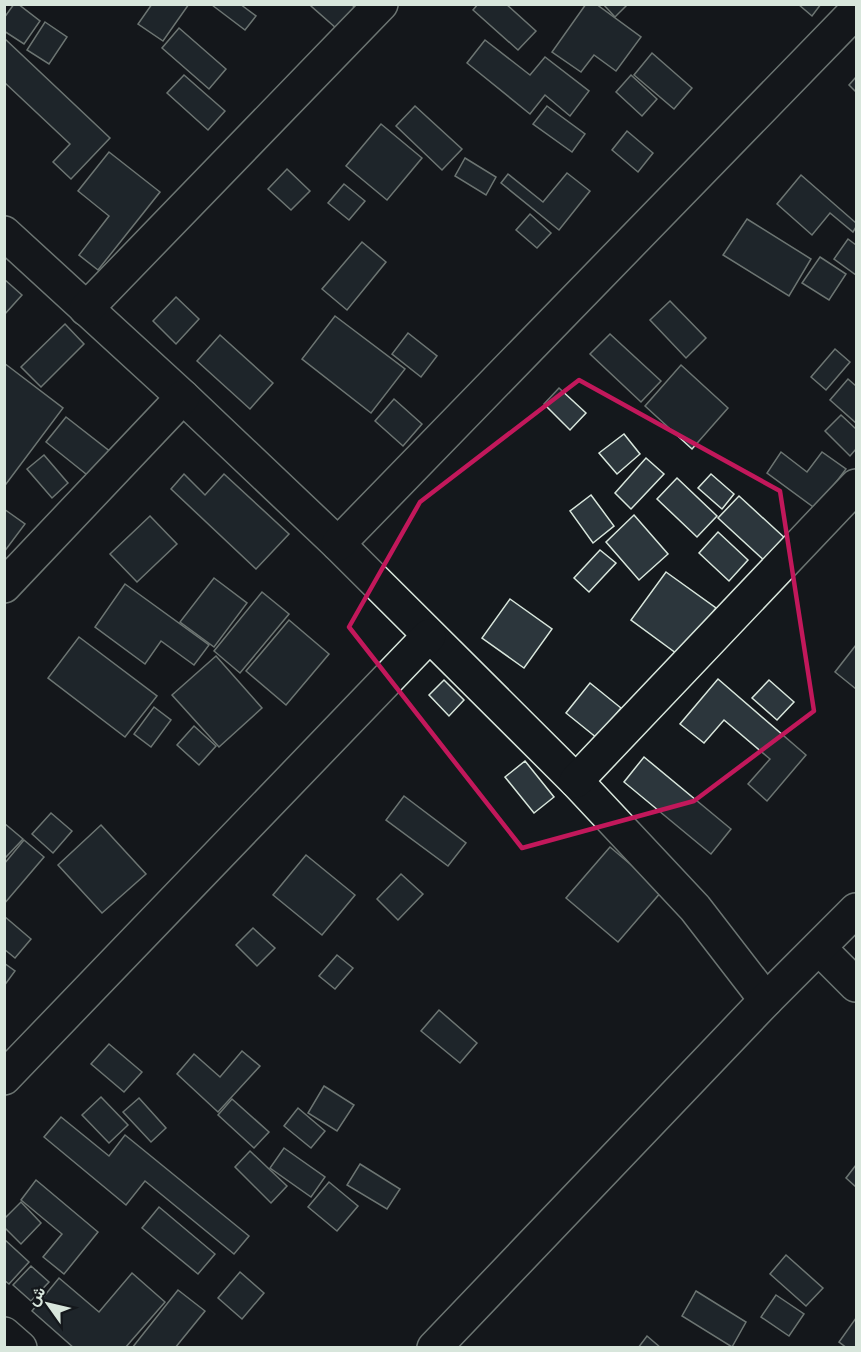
<svg xmlns="http://www.w3.org/2000/svg" width="861" height="1352" viewBox="0 0 861 1352" font-family="Georgia,Vazirmatn,serif">
<style>
.building{fill:#2c363c;stroke:#d8e6dc;stroke-width:1.5}
.lines{fill:none;stroke-linecap:round;stroke-linejoin:round}
.minor-casing{stroke:#d8e6dc;stroke-width:36}
.tertiary-casing{stroke:#d8e6dc;stroke-width:36}
.secondary-casing{stroke:#d8e6dc;stroke-width:36}
.minor{stroke:#14181c;stroke-width:33}
.tertiary{stroke:#14181c;stroke-width:33}
.secondary{stroke:#14181c;stroke-width:33}
.marked{fill:none;stroke:#c2185b;stroke-width:4.5;stroke-linejoin:round}
</style>
<rect width="100%" height="100%" fill="#14181c"/>
<g class="building">
<path d="M 14,4 L 18,4 L 40,21 L 24,44 L 4,31 L 4,18 Z"/>
<path d="M 152,4 L 189,4 L 163,41 L 138,24 Z"/>
<path d="M 240,4 L 256,16 L 245,30 L 212,5 Z"/>
<path d="M 312,4 L 351,4 L 363,15 L 345,36 L 311,6 Z"/>
<path d="M 478,4 L 506,4 L 536,31 L 518,50 L 473,10 Z"/>
<path d="M 586,4 L 596,4 L 641,37 L 616,71 L 594,55 L 581,72 L 552,52 Z"/>
<path d="M 603,4 L 628,4 L 615,17 Z"/>
<path d="M 798,4 L 821,4 L 812,16 Z"/>
<path d="M 45,22 L 67,37 L 49,64 L 27,50 Z"/>
<path d="M 179,28 L 226,69 L 209,89 L 162,48 Z"/>
<path d="M 4,38 L 110,138 L 71,179 L 53,162 L 70,144 L 4,82 Z"/>
<path d="M 485,40 L 530,75 L 545,57 L 589,91 L 570,116 L 545,95 L 530,114 L 467,63 Z"/>
<path d="M 652,53 L 692,88 L 674,109 L 634,75 Z"/>
<path d="M 184,75 L 225,111 L 208,130 L 167,93 Z"/>
<path d="M 631,75 L 657,99 L 642,116 L 616,92 Z"/>
<path d="M 856,77 L 856,92 L 849,85 Z"/>
<path d="M 415,106 L 462,149 L 442,170 L 396,126 Z"/>
<path d="M 547,106 L 585,134 L 572,152 L 533,124 Z"/>
<path d="M 381,124 L 422,158 L 387,200 L 346,166 Z"/>
<path d="M 627,131 L 653,153 L 638,172 L 612,150 Z"/>
<path d="M 109,152 L 160,192 L 98,270 L 79,255 L 109,216 L 78,191 Z"/>
<path d="M 465,158 L 496,177 L 486,195 L 455,176 Z"/>
<path d="M 287,169 L 310,191 L 291,210 L 268,189 Z"/>
<path d="M 567,173 L 590,191 L 559,230 L 501,183 L 508,174 L 543,202 Z"/>
<path d="M 801,175 L 856,223 L 856,227 L 853,232 L 830,213 L 812,235 L 777,204 Z"/>
<path d="M 344,184 L 365,201 L 349,220 L 328,203 Z"/>
<path d="M 530,214 L 551,233 L 537,248 L 516,230 Z"/>
<path d="M 747,219 L 811,259 L 789,296 L 723,255 Z"/>
<path d="M 848,239 L 856,245 L 856,275 L 834,259 Z"/>
<path d="M 362,242 L 386,262 L 347,310 L 322,289 Z"/>
<path d="M 820,257 L 846,274 L 829,300 L 802,283 Z"/>
<path d="M 4,279 L 22,295 L 4,315 Z"/>
<path d="M 176,297 L 199,319 L 176,344 L 153,321 Z"/>
<path d="M 670,301 L 706,338 L 686,358 L 650,320 Z"/>
<path d="M 335,316 L 405,369 L 371,413 L 302,359 Z"/>
<path d="M 65,324 L 84,344 L 41,387 L 21,367 Z"/>
<path d="M 408,333 L 437,356 L 421,377 L 392,354 Z"/>
<path d="M 610,334 L 661,381 L 641,402 L 590,354 Z"/>
<path d="M 220,335 L 273,383 L 250,409 L 197,361 Z"/>
<path d="M 835,349 L 850,362 L 826,390 L 811,377 Z"/>
<path d="M 4,363 L 63,408 L 6,484 L 4,483 Z"/>
<path d="M 681,365 L 728,408 L 692,449 L 645,406 Z"/>
<path d="M 848,379 L 856,386 L 856,423 L 830,400 Z"/>
<path d="M 559,388 L 586,413 L 570,430 L 544,404 Z"/>
<path d="M 394,399 L 422,424 L 403,446 L 375,421 Z"/>
<path d="M 841,415 L 856,429 L 856,449 L 850,456 L 825,431 Z"/>
<path d="M 66,417 L 121,460 L 101,486 L 46,442 Z"/>
<path d="M 624,434 L 640,454 L 617,474 L 599,453 Z"/>
<path d="M 781,452 L 807,472 L 822,452 L 846,469 L 816,509 L 767,473 Z"/>
<path d="M 44,455 L 68,483 L 52,498 L 27,469 Z"/>
<path d="M 646,458 L 664,474 L 631,509 L 615,493 Z"/>
<path d="M 184,474 L 205,495 L 224,474 L 289,534 L 256,569 L 171,489 Z"/>
<path d="M 711,474 L 734,494 L 722,509 L 698,488 Z"/>
<path d="M 677,478 L 717,516 L 697,537 L 657,499 Z"/>
<path d="M 591,495 L 614,526 L 593,543 L 570,511 Z"/>
<path d="M 739,496 L 787,540 L 766,562 L 718,518 Z"/>
<path d="M 4,509 L 25,524 L 4,552 Z"/>
<path d="M 634,515 L 668,554 L 639,580 L 606,542 Z"/>
<path d="M 150,516 L 177,544 L 137,582 L 110,554 Z"/>
<path d="M 718,532 L 748,560 L 729,581 L 699,553 Z"/>
<path d="M 600,550 L 616,563 L 589,592 L 574,578 Z"/>
<path d="M 666,572 L 716,608 L 680,656 L 631,620 Z"/>
<path d="M 214,578 L 247,603 L 214,647 L 180,622 Z"/>
<path d="M 125,584 L 209,645 L 194,665 L 161,641 L 145,664 L 95,627 Z"/>
<path d="M 262,592 L 289,614 L 240,673 L 214,651 Z"/>
<path d="M 510,599 L 552,629 L 524,668 L 482,638 Z"/>
<path d="M 289,620 L 329,654 L 286,705 L 246,671 Z"/>
<path d="M 79,637 L 157,696 L 125,737 L 48,678 Z"/>
<path d="M 856,645 L 856,689 L 835,672 Z"/>
<path d="M 216,656 L 262,708 L 219,747 L 172,695 Z"/>
<path d="M 718,679 L 806,755 L 767,801 L 748,784 L 770,759 L 724,720 L 704,743 L 680,724 Z"/>
<path d="M 444,680 L 464,700 L 449,716 L 429,695 Z"/>
<path d="M 769,680 L 794,702 L 777,720 L 752,698 Z"/>
<path d="M 590,683 L 621,708 L 597,738 L 566,713 Z"/>
<path d="M 154,707 L 171,720 L 151,747 L 134,734 Z"/>
<path d="M 194,726 L 216,746 L 199,765 L 177,745 Z"/>
<path d="M 644,757 L 731,829 L 711,854 L 624,782 Z"/>
<path d="M 525,761 L 554,797 L 534,813 L 505,777 Z"/>
<path d="M 404,796 L 466,843 L 448,866 L 386,820 Z"/>
<path d="M 51,813 L 72,831 L 53,853 L 32,834 Z"/>
<path d="M 4,823 L 23,839 L 6,857 L 4,856 Z"/>
<path d="M 101,825 L 146,874 L 102,913 L 58,865 Z"/>
<path d="M 24,840 L 44,857 L 4,904 L 4,864 Z"/>
<path d="M 610,847 L 662,891 L 618,942 L 566,898 Z"/>
<path d="M 306,855 L 355,895 L 322,935 L 273,895 Z"/>
<path d="M 401,874 L 423,894 L 398,920 L 377,899 Z"/>
<path d="M 4,916 L 31,939 L 15,958 L 4,949 Z"/>
<path d="M 253,928 L 275,948 L 257,966 L 236,945 Z"/>
<path d="M 337,955 L 353,968 L 335,989 L 319,976 Z"/>
<path d="M 4,963 L 15,971 L 4,986 Z"/>
<path d="M 439,1010 L 477,1043 L 460,1063 L 421,1031 Z"/>
<path d="M 109,1044 L 142,1072 L 124,1092 L 91,1064 Z"/>
<path d="M 242,1051 L 260,1066 L 218,1112 L 177,1074 L 194,1054 L 220,1077 Z"/>
<path d="M 324,1086 L 354,1105 L 337,1131 L 308,1113 Z"/>
<path d="M 101,1097 L 128,1125 L 109,1143 L 82,1115 Z"/>
<path d="M 139,1098 L 166,1128 L 151,1142 L 123,1112 Z"/>
<path d="M 232,1099 L 269,1132 L 254,1148 L 218,1115 Z"/>
<path d="M 298,1108 L 325,1131 L 311,1148 L 284,1126 Z"/>
<path d="M 61,1117 L 109,1156 L 125,1135 L 249,1236 L 234,1254 L 145,1181 L 126,1205 L 44,1137 Z"/>
<path d="M 284,1148 L 325,1177 L 311,1197 L 270,1168 Z"/>
<path d="M 250,1151 L 287,1186 L 271,1203 L 235,1167 Z"/>
<path d="M 360,1164 L 400,1189 L 387,1209 L 347,1185 Z"/>
<path d="M 856,1165 L 856,1187 L 846,1178 Z"/>
<path d="M 36,1180 L 98,1232 L 64,1274 L 43,1257 L 62,1234 L 21,1200 Z"/>
<path d="M 329,1182 L 358,1206 L 337,1231 L 308,1207 Z"/>
<path d="M 21,1202 L 41,1223 L 21,1244 L 4,1227 L 4,1219 Z"/>
<path d="M 159,1207 L 215,1254 L 198,1274 L 142,1228 Z"/>
<path d="M 4,1239 L 29,1262 L 9,1284 L 4,1280 Z"/>
<path d="M 786,1255 L 823,1288 L 806,1306 L 770,1274 Z"/>
<path d="M 31,1266 L 49,1282 L 31,1301 L 13,1285 Z"/>
<path d="M 240,1272 L 264,1293 L 242,1319 L 218,1298 Z"/>
<path d="M 132,1273 L 165,1302 L 125,1348 L 74,1348 L 32,1311 L 59,1278 L 99,1312 Z"/>
<path d="M 178,1290 L 205,1311 L 175,1348 L 132,1348 Z"/>
<path d="M 696,1291 L 746,1322 L 732,1347 L 682,1316 Z"/>
<path d="M 776,1295 L 804,1314 L 789,1336 L 761,1317 Z"/>
<path d="M 856,1318 L 856,1348 L 847,1348 L 839,1342 Z"/>
<path d="M 647,1336 L 661,1348 L 638,1348 Z"/>
</g>
<g class="lines">
<g class="minor-casing">
<g id="minor">
<path d="M 4,233 L 183,397 L 338,544 L 576,781 L 695,908 L 766,1000"/>
<path d="M 86,309 L 381,4"/>
<path d="M 338,544 L 856,11"/>
<path d="M 4,586 L 183,397"/>
<path d="M 576,781 L 856,486"/>
<path d="M 4,1078 L 429,636"/>
<path d="M 4,1334 L 20,1348"/>
</g>
</g>
<g class="tertiary-casing">
<path id="tertiary" d="M 819,948 L 856,985"/>
</g>
<g class="secondary-casing">
<path id="secondary" d="M 434,1348 L 766,1000 L 856,910"/>
</g>
<use href="#minor" class="minor"/>
<use href="#tertiary" class="tertiary"/>
<use href="#secondary" class="secondary"/>
</g>
<path d="M0 0H861V1352H0ZM 579,380 L 780,491 L 814,711 L 694,801 L 522,848 L 349,627 L 420,502 Z" fill="#14181c" fill-opacity=".55" fill-rule="evenodd"/>
<path class="marked" d="M 579,380 L 780,491 L 814,711 L 694,801 L 522,848 L 349,627 L 420,502 Z"/>
<rect width="861" height="1352" fill="none" stroke="#d8e6dc" stroke-width="12"/>
<g transform="translate(48 1304) rotate(304)" stroke="#14181c" stroke-width="4.5" paint-order="stroke">
<path d="M0-4.5L10 22L0 15L-10 22Z" fill="#d8e6dc"/>
<text y="-9" font-size="16" font-weight="bold" text-anchor="middle" fill="#d8e6dc">ش</text>
</g>
</svg>
